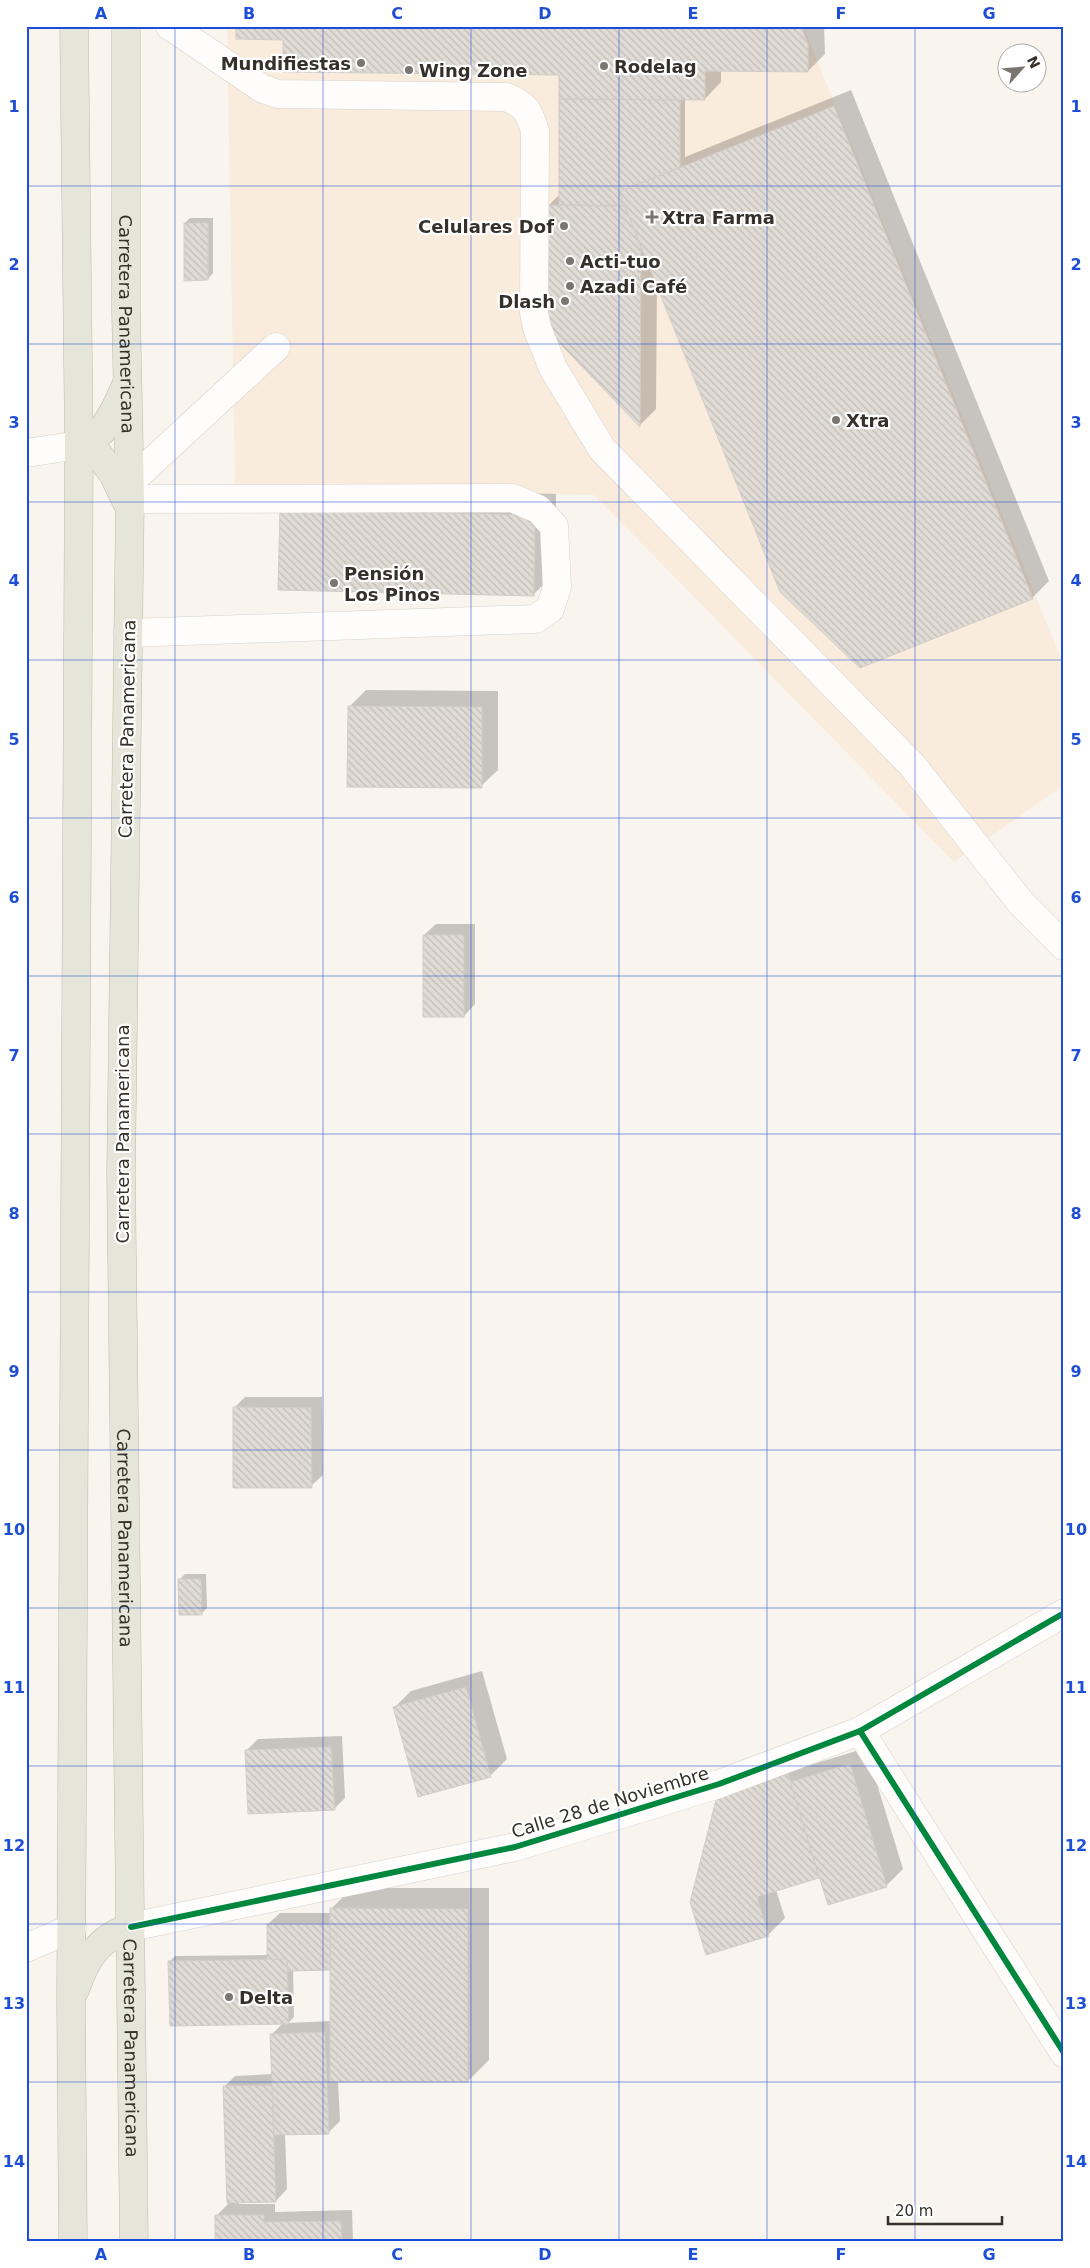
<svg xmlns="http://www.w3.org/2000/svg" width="1090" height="2268" viewBox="0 0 1090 2268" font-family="'DejaVu Sans',sans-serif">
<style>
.built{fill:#faecdd}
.shadow{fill:#0003;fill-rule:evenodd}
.building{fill:url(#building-back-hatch);stroke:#d3cdc9}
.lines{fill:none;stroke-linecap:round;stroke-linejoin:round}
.minor-casing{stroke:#d7d1cb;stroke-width:29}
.highway-casing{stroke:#bbb9aa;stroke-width:29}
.minor{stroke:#fefdfc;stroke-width:28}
.highway{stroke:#e5e6d9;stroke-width:28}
.cycleway-casing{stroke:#fff;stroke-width:9}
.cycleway{stroke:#00873e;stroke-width:6}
.grid{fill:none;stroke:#1d4ed8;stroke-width:1;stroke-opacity:0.55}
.poi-dot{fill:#7a756f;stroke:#fff;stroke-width:2}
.labels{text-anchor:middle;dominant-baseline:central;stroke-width:4.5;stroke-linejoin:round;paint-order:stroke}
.poi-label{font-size:18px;font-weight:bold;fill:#35302a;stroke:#fff;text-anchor:start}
.street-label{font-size:18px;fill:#35302a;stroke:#fff}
.neatline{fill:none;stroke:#1d4ed8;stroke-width:2}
.grid-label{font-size:16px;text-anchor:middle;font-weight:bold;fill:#1d4ed8}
</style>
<defs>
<pattern id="building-back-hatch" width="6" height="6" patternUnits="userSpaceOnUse" patternTransform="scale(1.25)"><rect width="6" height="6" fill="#e1dbd6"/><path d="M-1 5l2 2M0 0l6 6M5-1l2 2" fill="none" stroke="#c2bcb8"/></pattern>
</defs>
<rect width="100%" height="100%" fill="#f9f4ee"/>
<path class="built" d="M 227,26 L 803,26 L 1064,666 L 1064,785 L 954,862 L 594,495 L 235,488 Z"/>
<g class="shadow">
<path d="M 238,26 L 824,26 L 825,54 L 808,71 L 721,70 L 721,82 L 705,99 L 685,99 L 685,157 L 851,90 L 1049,581 L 1032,598 L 657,284 L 656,409 L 640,425 L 548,206 L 560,194 L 561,74 L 285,38 Z"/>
<path d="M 190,218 L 213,218 L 213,273 L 208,279 L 185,223 Z"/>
<path d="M 302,488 L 556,494 L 555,573 L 534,594 Z"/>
<path d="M 366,690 L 498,691 L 498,770 L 481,786 L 349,707 Z"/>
<path d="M 436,924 L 475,924 L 475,1004 L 464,1016 L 424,935 Z"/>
<path d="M 245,1397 L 322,1397 L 323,1475 L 311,1486 L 234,1408 Z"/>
<path d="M 185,1574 L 206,1574 L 207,1608 L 201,1614 L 180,1579 Z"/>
<path d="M 482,1671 L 507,1759 L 490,1776 L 394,1708 L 411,1691 Z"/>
<path d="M 342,1736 L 345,1798 L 334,1809 L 246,1751 L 258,1739 Z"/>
<path d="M 866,1748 L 903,1869 L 887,1885 L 828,1904 L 820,1877 L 776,1890 L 785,1918 L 768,1935 L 718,1796 L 804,1758 L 807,1766 Z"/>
<path d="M 352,1888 L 489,1888 L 489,2060 L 468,2081 L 338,2081 L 340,2121 L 328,2133 L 285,2134 L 287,2189 L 276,2201 L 239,2202 L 239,2204 L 275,2204 L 275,2212 L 352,2210 L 353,2242 L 216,2242 L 216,2216 L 228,2204 L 224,2087 L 235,2076 L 273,2074 L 271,2035 L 283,2023 L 169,1962 L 175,1956 L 268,1955 L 268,1924 L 280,1913 L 331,1913 L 331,1909 ZM 331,1967 L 331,2021 L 288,2023 L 294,2017 L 293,1969 Z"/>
</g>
<g class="building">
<path d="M 236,26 L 801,26 L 808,44 L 808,72 L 705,71 L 705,100 L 559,99 L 559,75 L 283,72 L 283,40 L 236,39 Z"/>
<path d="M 559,99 L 680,100 L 680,167 L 619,192 L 625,206 L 559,205 Z"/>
<path d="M 834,106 L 1033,599 L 860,668 L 780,592 L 619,192 Z"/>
<path d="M 547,205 L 625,206 L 641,248 L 640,427 L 547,330 Z"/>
<path d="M 184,223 L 208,223 L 208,280 L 184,281 Z"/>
<path d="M 280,509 L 535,515 L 534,596 L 278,590 Z"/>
<path d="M 348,706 L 482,707 L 482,788 L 347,787 Z"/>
<rect x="423" y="935" width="41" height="82"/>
<path d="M 233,1407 L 311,1408 L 312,1488 L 233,1488 Z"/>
<path d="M 178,1579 L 201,1579 L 202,1615 L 179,1615 Z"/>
<path d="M 466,1687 L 491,1777 L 418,1797 L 393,1707 Z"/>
<path d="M 331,1747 L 335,1810 L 248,1814 L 245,1750 Z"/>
<path d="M 850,1764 L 887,1887 L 828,1905 L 790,1782 Z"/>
<path d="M 788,1774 L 819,1878 L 757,1897 L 769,1936 L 706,1955 L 690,1902 L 717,1796 Z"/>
<path d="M 330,1908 L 468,1909 L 468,2082 L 330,2082 Z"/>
<path d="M 267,1924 L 330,1924 L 330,1970 L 288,1971 L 287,1959 L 267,1960 Z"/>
<path d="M 287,1959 L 289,2024 L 170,2026 L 168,1961 Z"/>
<path d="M 325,2032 L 329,2134 L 274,2135 L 270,2034 Z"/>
<path d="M 272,2085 L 276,2202 L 227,2203 L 223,2086 Z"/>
<path d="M 215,2215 L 264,2215 L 264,2222 L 341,2221 L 342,2242 L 215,2242 Z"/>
</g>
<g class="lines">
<g class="minor-casing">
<g id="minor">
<path d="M 170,26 L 263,89 L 278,94 L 506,97 C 526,105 529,111 535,131 L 534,312 L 537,328 L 553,368 L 602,449 L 912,765 L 1021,903 L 1064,946"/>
<path d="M 26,453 L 79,445"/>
<path d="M 129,483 L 276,347"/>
<path d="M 128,633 L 535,619 L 550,609 L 557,587 L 554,526 L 538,509 L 512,498 L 130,499"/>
<path d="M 860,1731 L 1064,2053"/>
<path d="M 131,1927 L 515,1847 L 719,1784 L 860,1731 L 1064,1613"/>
<path d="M 26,1948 L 72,1928"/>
</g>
</g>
<g class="highway-casing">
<g id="highway">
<path id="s1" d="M 126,26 L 126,311 L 130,499 L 121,1173 L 134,2242"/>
<path d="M 79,445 L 102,431 L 115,409 L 126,385"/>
<path d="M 79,445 L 98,454 L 113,474 L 127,503"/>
<path d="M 75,1990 C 86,1959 98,1938 131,1927"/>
<path d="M 73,2242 L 71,2002 L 79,445 L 74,26"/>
</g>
</g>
<use href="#minor" class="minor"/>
<use href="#highway" class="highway"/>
<g class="cycleway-casing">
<g id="cycleway">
<path d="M 860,1731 L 1064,2053"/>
<path d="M 131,1927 L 515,1847 L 719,1784 L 860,1731 L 1064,1613"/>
</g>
</g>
<use href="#cycleway" class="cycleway"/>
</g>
<path class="grid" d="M 175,26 L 175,2242M 323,26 L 323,2242M 471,26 L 471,2242M 619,26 L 619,2242M 767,26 L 767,2242M 915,26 L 915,2242M 26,186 L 1064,186M 26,344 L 1064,344M 26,502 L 1064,502M 26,660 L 1064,660M 26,818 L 1064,818M 26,976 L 1064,976M 26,1134 L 1064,1134M 26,1292 L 1064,1292M 26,1450 L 1064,1450M 26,1608 L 1064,1608M 26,1766 L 1064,1766M 26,1924 L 1064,1924M 26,2082 L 1064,2082"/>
<g class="poi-dot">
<circle cx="361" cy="63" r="5"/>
<circle cx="604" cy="66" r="5"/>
<circle cx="409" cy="70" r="5"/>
<path d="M649.5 209.5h5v5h5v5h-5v5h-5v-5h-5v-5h5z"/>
<circle cx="564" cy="226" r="5"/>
<circle cx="570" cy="261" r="5"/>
<circle cx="570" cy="286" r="5"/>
<circle cx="565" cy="301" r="5"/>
<circle cx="836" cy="420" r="5"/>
<circle cx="334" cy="583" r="5"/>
<circle cx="229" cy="1997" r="5"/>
</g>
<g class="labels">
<g class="poi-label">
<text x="351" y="63" text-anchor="end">Mundifiestas</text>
<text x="614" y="66">Rodelag</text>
<text x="419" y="70">Wing Zone</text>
<text x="662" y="217">Xtra Farma</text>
<text x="554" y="226" text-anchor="end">Celulares Dof</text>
<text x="580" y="261">Acti-tuo</text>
<text x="580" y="286">Azadi Café</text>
<text x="555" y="301" text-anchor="end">Dlash</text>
<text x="846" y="420">Xtra</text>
<text x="344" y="573">Pensión<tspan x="344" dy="21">Los Pinos</tspan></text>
<text x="239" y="1997">Delta</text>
</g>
<g class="street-label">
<text stroke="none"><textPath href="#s1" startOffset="298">Carretera Panamericana</textPath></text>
<text transform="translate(127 729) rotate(-89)">Carretera Panamericana</text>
<text transform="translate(122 1134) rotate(-90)">Carretera Panamericana</text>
<text stroke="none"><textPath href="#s1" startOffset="1512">Carretera Panamericana</textPath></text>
<text transform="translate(610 1802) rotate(-17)">Calle 28 de Noviembre</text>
<text stroke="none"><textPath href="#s1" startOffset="2022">Carretera Panamericana</textPath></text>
</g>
</g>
<rect width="1090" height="2268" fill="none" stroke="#ffffff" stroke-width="55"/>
<g transform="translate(1022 68) rotate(63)"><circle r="24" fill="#ffffff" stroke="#aeacaa"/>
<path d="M0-4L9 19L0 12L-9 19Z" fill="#7a756f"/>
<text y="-8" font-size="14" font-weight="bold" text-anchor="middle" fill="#35302a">N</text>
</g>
<path d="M888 2216v8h114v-8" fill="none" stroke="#35302a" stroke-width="2.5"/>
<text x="895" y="2216" font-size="15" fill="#35302a" stroke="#ffffff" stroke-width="4" paint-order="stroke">20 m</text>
<rect x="28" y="28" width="1034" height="2212" class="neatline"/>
<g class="grid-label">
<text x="101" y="19">A</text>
<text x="249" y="19">B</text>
<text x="397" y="19">C</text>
<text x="545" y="19">D</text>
<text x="693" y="19">E</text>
<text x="841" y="19">F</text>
<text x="989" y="19">G</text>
<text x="14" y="112">1</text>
<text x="1076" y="112">1</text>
<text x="14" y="270">2</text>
<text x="1076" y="270">2</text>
<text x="14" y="428">3</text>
<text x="1076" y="428">3</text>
<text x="14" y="586">4</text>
<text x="1076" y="586">4</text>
<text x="14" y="745">5</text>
<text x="1076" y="745">5</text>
<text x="14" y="903">6</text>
<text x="1076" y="903">6</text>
<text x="14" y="1061">7</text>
<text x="1076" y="1061">7</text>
<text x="14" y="1219">8</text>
<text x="1076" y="1219">8</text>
<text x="14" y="1377">9</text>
<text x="1076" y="1377">9</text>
<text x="14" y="1535">10</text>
<text x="1076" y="1535">10</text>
<text x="14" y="1693">11</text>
<text x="1076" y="1693">11</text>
<text x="14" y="1851">12</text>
<text x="1076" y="1851">12</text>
<text x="14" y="2009">13</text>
<text x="1076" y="2009">13</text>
<text x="14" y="2167">14</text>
<text x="1076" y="2167">14</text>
<text x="101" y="2260">A</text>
<text x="249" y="2260">B</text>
<text x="397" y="2260">C</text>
<text x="545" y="2260">D</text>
<text x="693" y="2260">E</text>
<text x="841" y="2260">F</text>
<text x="989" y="2260">G</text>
</g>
</svg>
